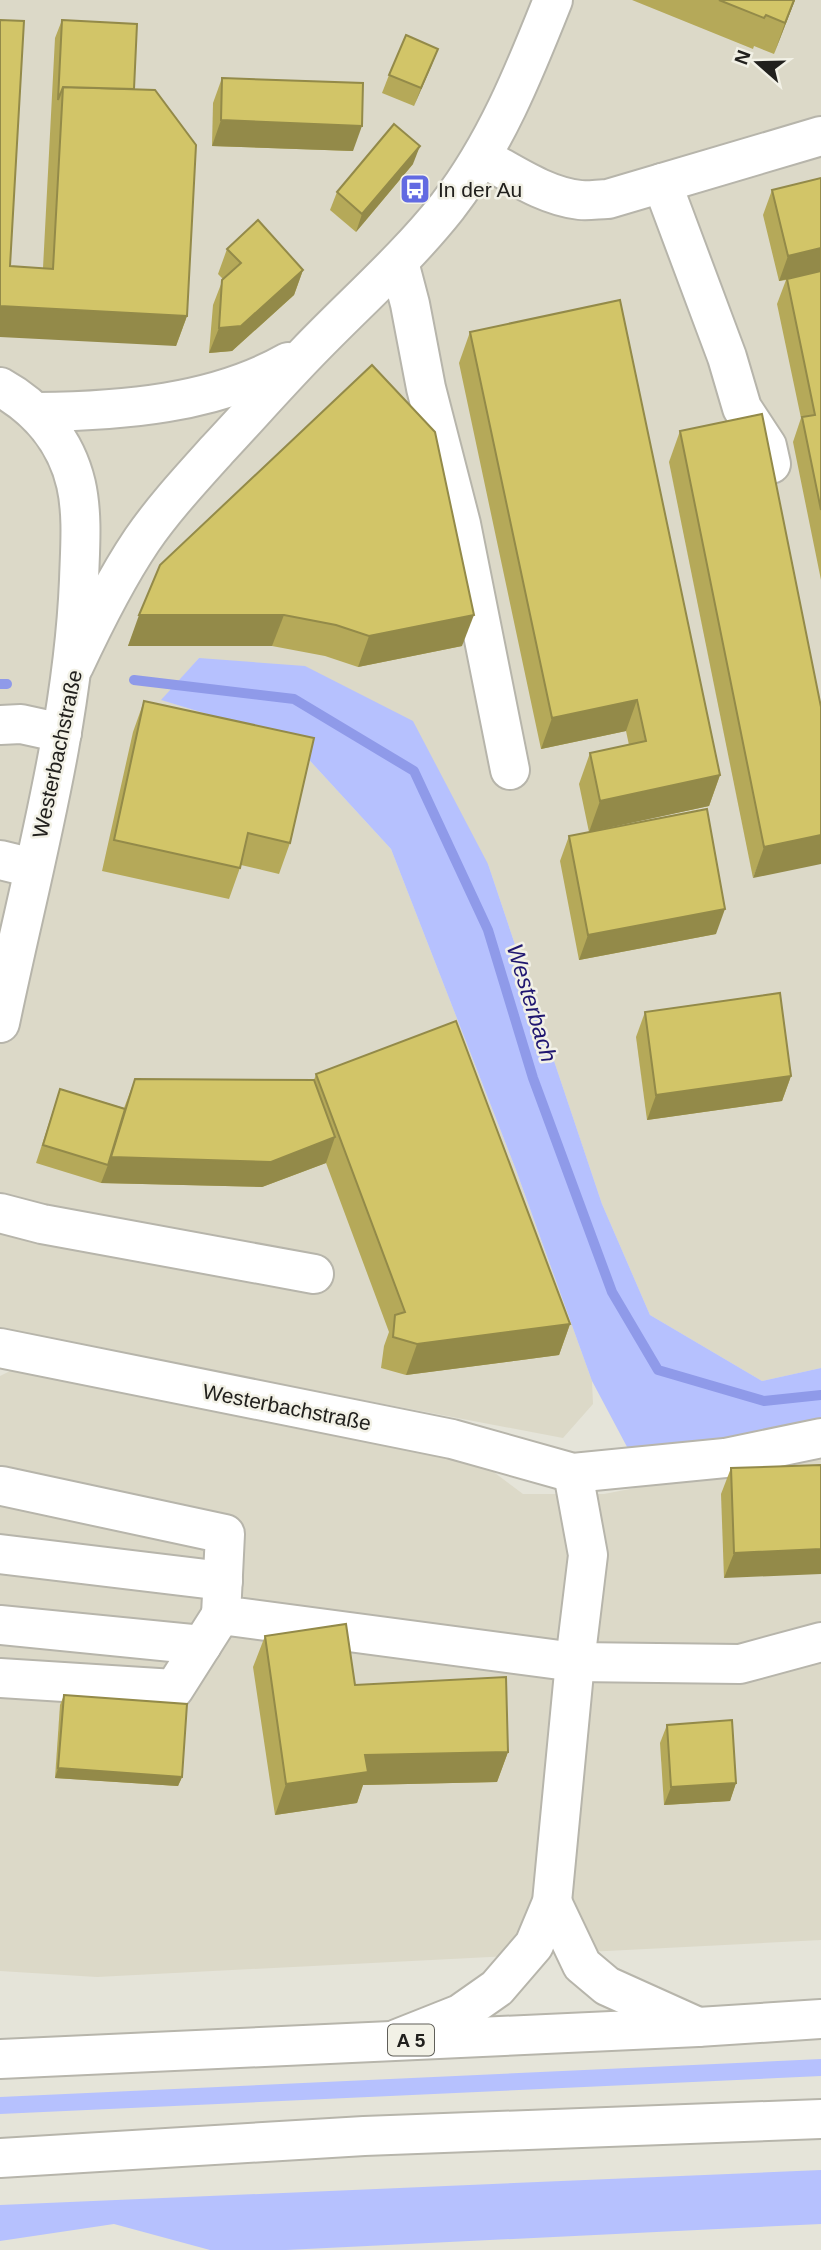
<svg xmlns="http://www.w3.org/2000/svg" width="821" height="2250" viewBox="0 0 821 2250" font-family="Arial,sans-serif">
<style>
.built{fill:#dcd9c8}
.green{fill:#b6c1fe}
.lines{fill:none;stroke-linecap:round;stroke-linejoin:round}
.stream{stroke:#8f9ae9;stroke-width:10}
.minor-casing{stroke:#b7b5ab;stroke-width:42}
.major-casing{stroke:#b7b5ab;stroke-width:42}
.highway-casing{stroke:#b7b5ab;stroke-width:42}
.minor{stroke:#fff;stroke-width:38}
.major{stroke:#fff;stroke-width:38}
.highway{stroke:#fff;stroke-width:38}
.wall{fill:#b5a959}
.shaded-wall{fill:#938a49}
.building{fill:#d2c568;stroke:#938a49;stroke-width:2}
.labels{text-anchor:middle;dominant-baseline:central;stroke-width:5;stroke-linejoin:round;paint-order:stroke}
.shield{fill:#f2f1e6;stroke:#605f59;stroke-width:2}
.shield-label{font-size:19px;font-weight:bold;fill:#21201d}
.poi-label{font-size:21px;fill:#21201d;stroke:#f2f1e6;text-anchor:start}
.street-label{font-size:21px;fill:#21201d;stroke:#f2f1e6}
.water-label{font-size:23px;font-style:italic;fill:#1f1670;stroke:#f2f1e6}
</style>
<rect width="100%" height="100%" fill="#e5e4d9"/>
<g class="built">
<path d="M 0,0 L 821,0 L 821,1368 L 762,1381 L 650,1315 L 602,1204 L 488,864 L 199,658 L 162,700 L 290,739 L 391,849 L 516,1170 L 592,1381 L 593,1404 L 563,1438 L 0,1331 Z"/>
<path d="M 10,1371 L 446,1452 L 487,1467 L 523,1494 L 604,1494 L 712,1473 L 821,1449 L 821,1940 L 97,1977 L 0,1971 L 0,1376 Z"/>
</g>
<g class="green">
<path d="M 199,658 L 305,666 L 413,721 L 488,864 L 602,1204 L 650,1315 L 762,1381 L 821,1368 L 821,1449 L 634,1460 L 592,1381 L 516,1170 L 391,849 L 290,739 L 161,700 Z"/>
<path d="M 821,2059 L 821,2076 L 0,2114 L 0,2097 Z"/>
<path d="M 821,2170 L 821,2224 L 286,2250 L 210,2250 L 114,2224 L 0,2241 L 0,2205 Z"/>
</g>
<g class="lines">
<g class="stream">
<path d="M 134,680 L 294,699 L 414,771 L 488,930 L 533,1078 L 612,1292 L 658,1370 L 764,1401 L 821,1395"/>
<path d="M 0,684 L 7,684"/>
</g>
<g class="minor-casing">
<g id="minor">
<path d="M 482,157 C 512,173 544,196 580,200 C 589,201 599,199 608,199 L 821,136"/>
<path d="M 662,183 L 727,357 L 742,408 L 767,446 L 771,464"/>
<path d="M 399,262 L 410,304 L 426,388 L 461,524 L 510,770"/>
<path d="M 37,412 C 121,411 214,404 288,362"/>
<path d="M 74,666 C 94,623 115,580 142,540 C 164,508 191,479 217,450 C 247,418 276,385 307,353 C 354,304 405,260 447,207 C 495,145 524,73 553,0"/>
<path d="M 0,725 L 21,724 L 62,733"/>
<path d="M 0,860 L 33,868"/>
<path d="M 0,1213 L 42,1224 L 314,1274"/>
<path d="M 0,1348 L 452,1439 L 573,1473 L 725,1458 L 821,1438"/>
<path d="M 2,1486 L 225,1534 L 221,1615 L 575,1662 L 740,1664 L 821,1642"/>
<path d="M 0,1554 L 223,1581"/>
<path d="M 0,1625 L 202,1645"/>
<path d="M 0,1678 L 174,1689 L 221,1615"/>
<path d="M 552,1902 L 582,1965 L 607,1986 L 698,2027"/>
<path d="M 397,2039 L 460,2014 L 497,1988 L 534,1945 L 552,1902 L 575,1662 L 588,1555 L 573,1473"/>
</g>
</g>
<g class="major-casing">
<path id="major" d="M 0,387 C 38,408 66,441 76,484 C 83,515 80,549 79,580 C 73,728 30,878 0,1023"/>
</g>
<g class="highway-casing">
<g id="highway">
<path d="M 0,2059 L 698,2027 L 821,2019"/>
<path d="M 0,2158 L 364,2136 L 821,2119"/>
</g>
</g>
<use href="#minor" class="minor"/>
<use href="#major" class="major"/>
<use href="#highway" class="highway"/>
</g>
<g class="wall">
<path d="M 632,0 L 795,0 L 774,54 L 754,46 L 753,49 Z"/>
<path d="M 62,20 L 134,89 L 187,316 L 176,346 L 10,266 L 43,268 L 55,38 Z"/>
<path d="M 438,49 L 414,106 L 382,93 L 389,75 Z"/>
<path d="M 222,78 L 353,151 L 212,146 L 213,103 Z"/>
<path d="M 413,164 L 356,232 L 330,210 L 337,192 Z"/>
<path d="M 772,190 L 821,271 L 821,580 L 793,442 L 801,418 L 777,304 L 786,280 L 779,281 L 763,215 Z"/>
<path d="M 227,249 L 303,270 L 294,295 L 232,351 L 209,353 L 213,305 L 223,279 L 218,274 Z"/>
<path d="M 470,332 L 720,775 L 709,806 L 596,830 L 716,934 L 579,960 L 560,861 L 569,836 L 589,832 L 579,784 L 590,753 L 629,745 L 626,731 L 541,749 L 459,363 Z"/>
<path d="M 680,431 L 821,707 L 753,878 L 669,462 Z"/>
<path d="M 160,565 L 462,646 L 358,667 L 325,656 L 272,646 L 128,646 Z"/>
<path d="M 144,701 L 290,843 L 279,874 L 241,865 L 229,899 L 102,871 L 133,732 Z"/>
<path d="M 645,1012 L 791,1076 L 782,1101 L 647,1120 L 636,1037 Z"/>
<path d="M 316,1074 L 570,1324 L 559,1355 L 406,1375 L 381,1368 L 384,1346 L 389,1332 L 326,1163 L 262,1187 L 101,1183 L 36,1163 L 60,1089 L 124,1108 L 135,1079 L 314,1080 Z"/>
<path d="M 821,1465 L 724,1578 L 721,1494 L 731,1468 Z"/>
<path d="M 265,1636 L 355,1685 L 508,1752 L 497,1782 L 363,1785 L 357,1803 L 275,1815 L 253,1667 Z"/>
<path d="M 64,1695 L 182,1777 L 178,1786 L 55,1778 L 60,1705 Z"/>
<path d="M 667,1725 L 736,1783 L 730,1801 L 664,1805 L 660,1743 Z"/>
</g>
<g class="shaded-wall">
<path d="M 794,0 L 795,0 L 774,54 L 785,23 Z"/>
<path d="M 438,49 L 431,67 L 414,106 L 421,88 Z"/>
<path d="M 221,120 L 362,126 L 353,151 L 212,146 Z"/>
<path d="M 420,146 L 413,164 L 356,232 L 362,214 Z"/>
<path d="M 821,248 L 821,271 L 779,281 L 788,256 Z"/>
<path d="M 303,270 L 294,295 L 232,351 L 209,353 L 219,328 Z"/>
<path d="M 0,306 L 187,316 L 176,346 L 0,337 Z"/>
<path d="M 139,615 L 284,615 L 272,646 L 128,646 Z"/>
<path d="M 474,615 L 462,646 L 358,667 L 369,636 Z"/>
<path d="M 637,700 L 626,731 L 541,749 L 552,718 Z"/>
<path d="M 720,775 L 709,806 L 589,832 L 600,801 Z"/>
<path d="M 821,835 L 821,864 L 753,878 L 764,847 Z"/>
<path d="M 725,909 L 716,934 L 579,960 L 588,935 Z"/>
<path d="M 791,1076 L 782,1101 L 647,1120 L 656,1095 Z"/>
<path d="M 335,1137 L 326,1163 L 262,1187 L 101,1183 L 111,1157 Z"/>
<path d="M 570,1324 L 559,1355 L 406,1375 L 417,1344 Z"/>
<path d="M 821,1549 L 821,1574 L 724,1578 L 734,1553 Z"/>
<path d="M 508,1752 L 497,1782 L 363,1785 L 357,1803 L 275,1815 L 286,1784 L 365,1755 Z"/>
<path d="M 58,1768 L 182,1777 L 178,1786 L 55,1778 Z"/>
<path d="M 736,1783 L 730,1801 L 664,1805 L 671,1787 Z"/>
</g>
<g class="building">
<path d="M 719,0 L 794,0 L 785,23 L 766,15 L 764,18 Z"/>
<path d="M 0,20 L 24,21 L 10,266 L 53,269 L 63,87 L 155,90 L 196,145 L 187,316 L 0,306 Z"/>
<path d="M 62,20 L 137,24 L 134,89 L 63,87 L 58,100 Z"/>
<path d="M 406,35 L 438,49 L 421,88 L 389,75 Z"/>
<path d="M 222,78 L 363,83 L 362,126 L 221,120 Z"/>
<path d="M 394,124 L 420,146 L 362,214 L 337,192 Z"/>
<path d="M 821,178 L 821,248 L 788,256 L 772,190 Z"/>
<path d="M 258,220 L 303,270 L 241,326 L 219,328 L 222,280 L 241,263 L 227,249 Z"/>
<path d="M 821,271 L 821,510 L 802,417 L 815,415 L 787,279 Z"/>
<path d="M 620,300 L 720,775 L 600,801 L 590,753 L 646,741 L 637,700 L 552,718 L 470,332 Z"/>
<path d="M 372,365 L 435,432 L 474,615 L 369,636 L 336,625 L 284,615 L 139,615 L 160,565 Z"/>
<path d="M 762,414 L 821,707 L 821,835 L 764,847 L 680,431 Z"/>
<path d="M 144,701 L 314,738 L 290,843 L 248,833 L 240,868 L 114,840 Z"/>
<path d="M 707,809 L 725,909 L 588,935 L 569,836 Z"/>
<path d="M 780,993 L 791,1076 L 656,1095 L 645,1012 Z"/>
<path d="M 456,1021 L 570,1324 L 417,1344 L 393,1337 L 395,1315 L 405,1312 L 316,1074 Z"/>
<path d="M 135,1079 L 314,1080 L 335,1137 L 271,1162 L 111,1157 Z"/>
<path d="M 60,1089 L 125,1109 L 108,1165 L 43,1145 Z"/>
<path d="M 821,1465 L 821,1549 L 734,1553 L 731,1468 Z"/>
<path d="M 346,1624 L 355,1685 L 506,1677 L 508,1752 L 365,1755 L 368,1772 L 286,1784 L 265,1636 Z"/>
<path d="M 64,1695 L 187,1704 L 182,1777 L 58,1768 Z"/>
<path d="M 732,1720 L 736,1783 L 671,1787 L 667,1725 Z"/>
</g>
<defs>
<g id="bus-square" transform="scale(1.575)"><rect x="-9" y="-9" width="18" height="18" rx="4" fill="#626ae2" stroke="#f2f1e6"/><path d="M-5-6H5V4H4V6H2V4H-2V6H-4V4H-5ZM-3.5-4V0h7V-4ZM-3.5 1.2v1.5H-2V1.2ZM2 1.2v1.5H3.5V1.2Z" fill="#fff"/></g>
</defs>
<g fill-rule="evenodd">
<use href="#bus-square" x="415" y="189"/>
</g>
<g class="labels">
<rect class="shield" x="388" y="2024.5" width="46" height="31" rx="5"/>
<g class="shield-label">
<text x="411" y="2040">A 5</text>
</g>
<g class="poi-label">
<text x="438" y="189">In der Au</text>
</g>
<g class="street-label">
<text transform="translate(57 754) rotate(-78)">Westerbachstraße</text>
<text transform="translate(287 1407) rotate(11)">Westerbachstraße</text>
</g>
<g class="water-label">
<text transform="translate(532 1003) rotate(73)">Westerbach</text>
</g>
</g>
<g transform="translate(758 63) rotate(290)" stroke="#f2f1e6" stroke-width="5" paint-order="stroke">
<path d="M0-5L12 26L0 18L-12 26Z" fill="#21201d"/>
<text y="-10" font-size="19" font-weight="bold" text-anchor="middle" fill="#21201d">N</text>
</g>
</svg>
